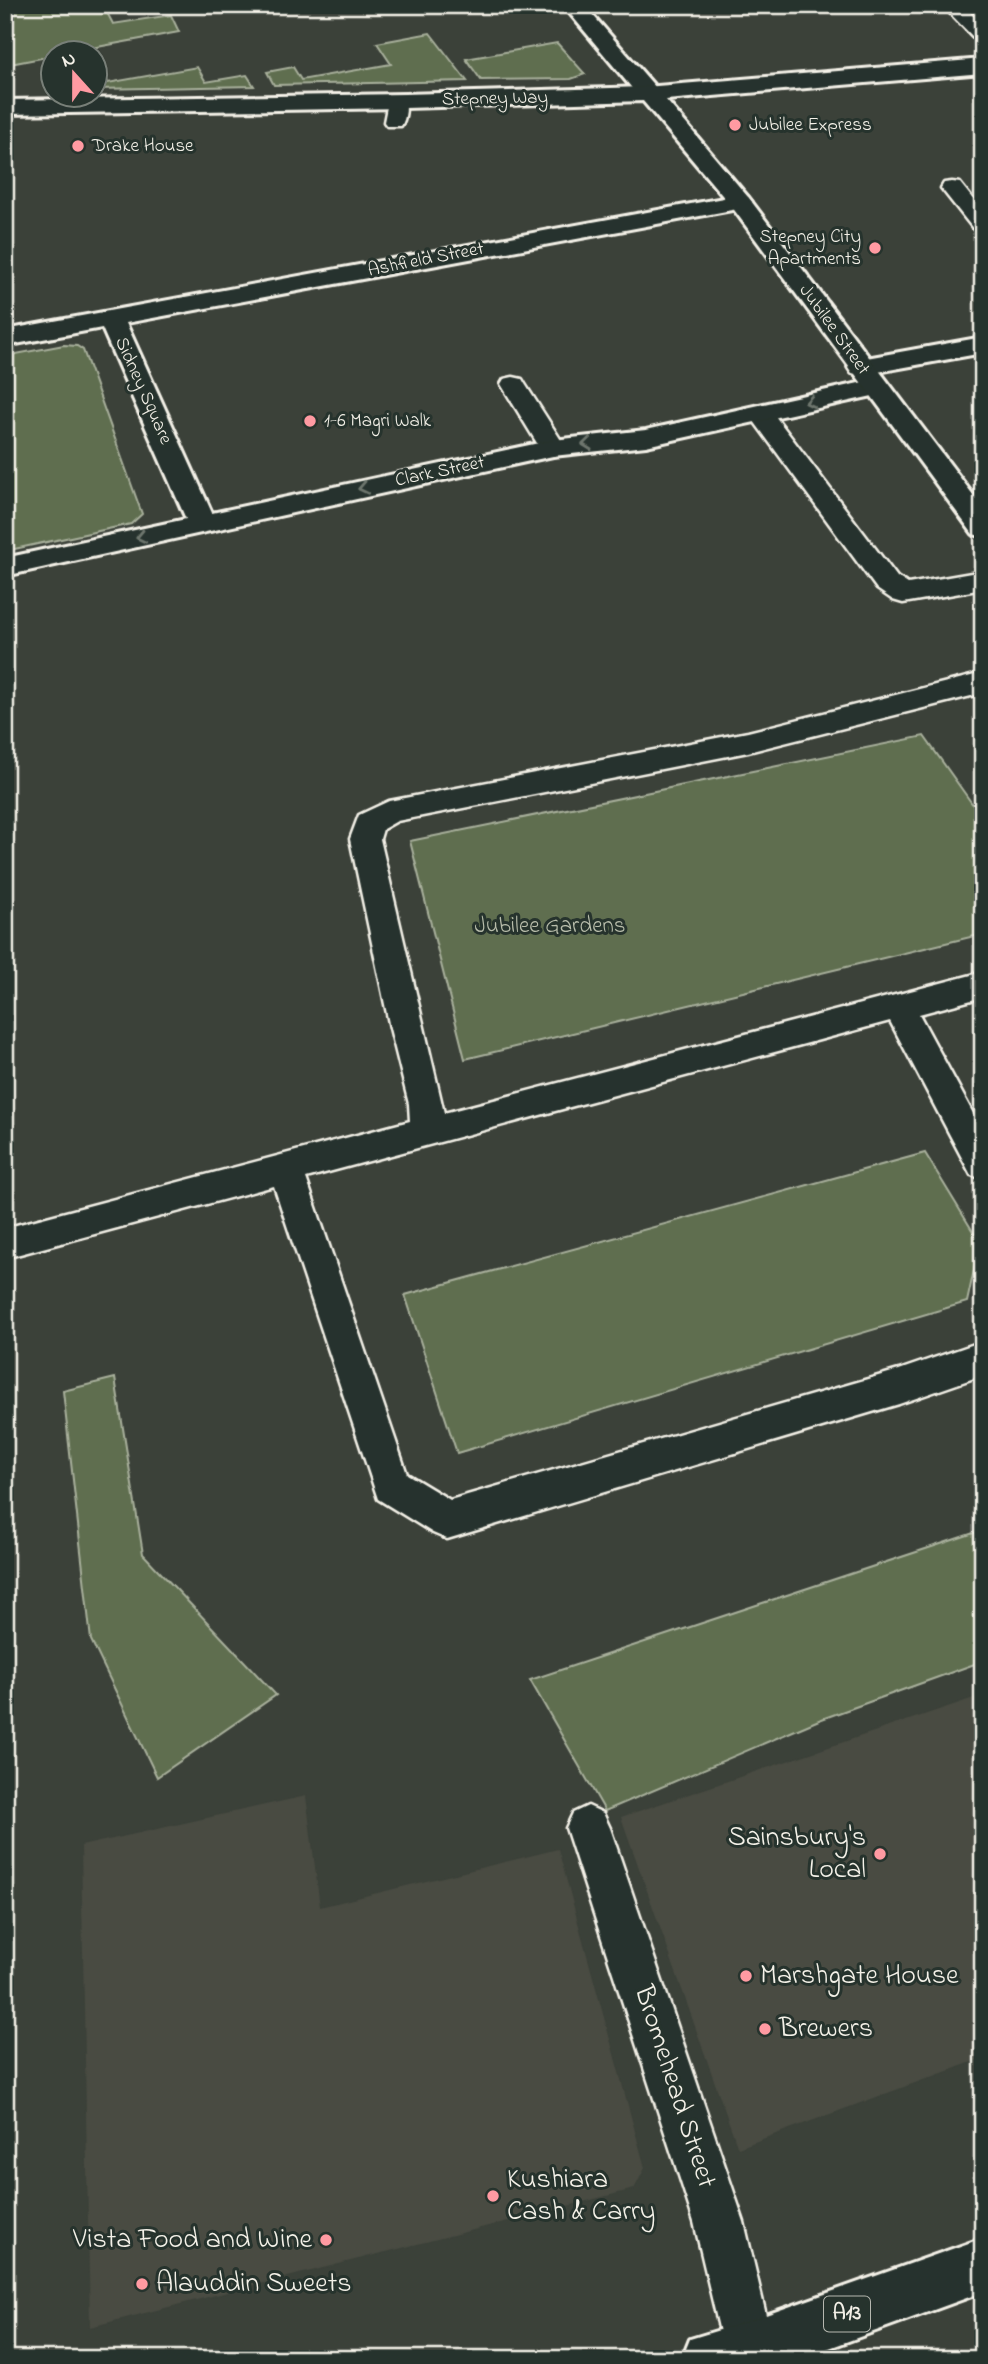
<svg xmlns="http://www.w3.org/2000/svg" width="988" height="2364" viewBox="0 0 988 2364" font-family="'Indie Flower',sans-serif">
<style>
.built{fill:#494b42}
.green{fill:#5e6e50;stroke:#a9b09c;stroke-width:2}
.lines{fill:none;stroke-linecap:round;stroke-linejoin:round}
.service-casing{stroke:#f4f1e8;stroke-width:5}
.minor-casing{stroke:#f4f1e8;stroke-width:6}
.tertiary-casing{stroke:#f4f1e8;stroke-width:6}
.trunk-casing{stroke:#f4f1e8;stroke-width:6}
.service{fill:#26332d;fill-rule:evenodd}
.minor{fill:#26332d;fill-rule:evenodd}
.tertiary{fill:#26332d;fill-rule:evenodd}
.trunk{fill:#26332d;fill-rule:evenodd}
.oneway{stroke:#6e766e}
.poi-dot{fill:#ff9aa2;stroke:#26332d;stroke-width:2.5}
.labels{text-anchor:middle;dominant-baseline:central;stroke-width:6;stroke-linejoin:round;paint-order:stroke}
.far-street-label{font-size:19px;fill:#f4f1e8;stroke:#26332d}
.far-poi-label{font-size:19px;fill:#f4f1e8;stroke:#26332d;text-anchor:start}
.shield{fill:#26332d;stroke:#b6b8b0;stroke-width:2}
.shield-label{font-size:21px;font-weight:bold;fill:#f4f1e8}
.park-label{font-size:23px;fill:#b8bdab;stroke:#26332d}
.near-poi-label{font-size:28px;fill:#f4f1e8;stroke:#26332d;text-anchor:start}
.near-street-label{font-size:28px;fill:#f4f1e8;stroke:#26332d}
</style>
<rect width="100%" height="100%" fill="#3b4139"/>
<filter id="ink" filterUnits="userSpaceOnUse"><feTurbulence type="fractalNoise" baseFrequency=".0143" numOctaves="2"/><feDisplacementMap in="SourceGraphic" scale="14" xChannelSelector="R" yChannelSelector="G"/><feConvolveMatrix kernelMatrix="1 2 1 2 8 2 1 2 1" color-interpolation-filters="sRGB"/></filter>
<g filter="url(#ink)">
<g class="built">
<path d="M 983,1695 L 983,2058 L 738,2148 L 621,1817 Z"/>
<path d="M 306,1796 L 320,1907 L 558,1849 L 645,2168 L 634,2189 L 90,2327 L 81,1846 Z"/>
</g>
<g class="green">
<path d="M 5,5 L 103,5 L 113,24 L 171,15 L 179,32 L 70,52 L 52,52 L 52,56 L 5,65 Z"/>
<path d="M 430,33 L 467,81 L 274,85 L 267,72 L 293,67 L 301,80 L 391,64 L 377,43 Z"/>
<path d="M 557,43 L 585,74 L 571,79 L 481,80 L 466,59 Z"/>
<path d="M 95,56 L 108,83 L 197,67 L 206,82 L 247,75 L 254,86 L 95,89 Z"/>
<path d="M 64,345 L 77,346 L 83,350 L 142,514 L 131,524 L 5,551 L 5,356 Z"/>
<path d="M 924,736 L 983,819 L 983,934 L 465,1059 L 410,841 Z"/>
<path d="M 925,1153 L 980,1243 L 967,1302 L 457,1453 L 405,1295 Z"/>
<path d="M 115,1378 L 143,1554 L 276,1695 L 157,1777 L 91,1640 L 63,1391 Z"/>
<path d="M 983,1530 L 983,1661 L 819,1720 L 605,1811 L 530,1680 Z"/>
</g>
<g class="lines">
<g class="service-casing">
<g id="service">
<path d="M 942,5 L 962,5 L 983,25 L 983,42 L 976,40 Z"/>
<path d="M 396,95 L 403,97 C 408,104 406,119 401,126 L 387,126 L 384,122 L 389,97 Z"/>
<path d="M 952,182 L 960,183 L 983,212 L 983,233 L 975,231 L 941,188 L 944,183 Z"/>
<path d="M 513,377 L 522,379 L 525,384 L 566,448 L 562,453 L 553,456 L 544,453 L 540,448 L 501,384 L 504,379 Z"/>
<path d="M 760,406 L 769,408 L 897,577 L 908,584 L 983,571 L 983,589 L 903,603 L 893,600 L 877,589 L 748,413 L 751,408 Z"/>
<path d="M 983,673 L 983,693 L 748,752 L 397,821 L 383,829 L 380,839 L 444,1113 L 983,972 L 983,997 L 919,1014 L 983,1132 L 983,1179 L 971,1175 L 890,1021 L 306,1178 L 407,1474 L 450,1500 L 899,1370 L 983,1341 L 983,1375 L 899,1404 L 447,1539 L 433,1533 L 378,1499 L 274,1186 L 5,1258 L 5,1228 L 410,1121 L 409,1104 L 390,1028 L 350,839 L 359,815 L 389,801 L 748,732 Z"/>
<path d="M 588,1806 L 603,1813 L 610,1828 L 744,2222 L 774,2349 L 770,2359 L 728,2359 L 724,2349 L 694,2222 L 566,1828 L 573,1813 Z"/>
</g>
</g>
<g class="minor-casing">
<g id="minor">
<path d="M 563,5 L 584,5 L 657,89 L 660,94 L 657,99 L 641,99 Z"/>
<path d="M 740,195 L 748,197 L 752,202 L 748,207 L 126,323 L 212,513 L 553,440 L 646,430 L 877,379 L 886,381 L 890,387 L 886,393 L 646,446 L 553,456 L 5,576 L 5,558 L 186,519 L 102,328 L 5,346 L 5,330 Z"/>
<path d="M 983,337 L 983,353 L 861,375 L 852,373 L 848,367 L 852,361 L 861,359 Z"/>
</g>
</g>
<g class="tertiary-casing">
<path id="tertiary" d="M 983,59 L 983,73 L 666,100 L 748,197 L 983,508 L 983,537 L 973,534 L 732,207 L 643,101 L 405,108 L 5,114 L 5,100 L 405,94 L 645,87 Z"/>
</g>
<g class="trunk-casing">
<path id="trunk" d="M 983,2238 L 983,2292 L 799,2359 L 682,2359 L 690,2339 L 749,2321 Z"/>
</g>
<use href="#service" class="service"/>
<use href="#minor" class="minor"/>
<use href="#tertiary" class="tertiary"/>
<use href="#trunk" class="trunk"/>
</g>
<defs><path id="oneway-chevron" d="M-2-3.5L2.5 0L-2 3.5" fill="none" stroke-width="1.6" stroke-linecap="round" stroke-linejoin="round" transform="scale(1.75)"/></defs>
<g class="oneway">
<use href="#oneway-chevron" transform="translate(810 402) rotate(168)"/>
<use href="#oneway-chevron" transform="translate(587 444) rotate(174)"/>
<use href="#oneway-chevron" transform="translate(363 488) rotate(168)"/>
<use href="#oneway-chevron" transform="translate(141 537) rotate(167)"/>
</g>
</g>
<g class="poi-dot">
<circle cx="735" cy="125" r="7"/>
<circle cx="78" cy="146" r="7"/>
<circle cx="875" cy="248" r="7"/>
<circle cx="310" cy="421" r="7"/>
<circle cx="880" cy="1854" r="7"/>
<circle cx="746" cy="1976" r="7"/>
<circle cx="765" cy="2029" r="7"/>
<circle cx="493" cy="2196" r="7"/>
<circle cx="326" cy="2240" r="7"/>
<circle cx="142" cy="2284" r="7"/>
</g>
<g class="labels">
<g class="far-street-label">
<text transform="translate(495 99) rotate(-1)">Stepney Way</text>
<text transform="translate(426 260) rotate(-11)">Ashfield Street</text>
<text transform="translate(834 330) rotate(54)">Jubilee Street</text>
<text transform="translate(143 391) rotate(66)">Sidney Square</text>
<text transform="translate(440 472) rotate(-12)">Clark Street</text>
</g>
<g class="far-poi-label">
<text x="749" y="125">Jubilee Express</text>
<text x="92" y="146">Drake House</text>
<text x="861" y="237" text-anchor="end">Stepney City<tspan x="861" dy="22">Apartments</tspan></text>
<text x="324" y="421">1-6 Magri Walk</text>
</g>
<rect class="shield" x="824" y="2296.5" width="46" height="35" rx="5"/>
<g class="shield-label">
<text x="847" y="2314">A13</text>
</g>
<g class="park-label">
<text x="550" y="926">Jubilee Gardens</text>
</g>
<g class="near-poi-label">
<text x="866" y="1838" text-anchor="end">Sainsbury's<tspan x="866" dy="32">Local</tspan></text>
<text x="760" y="1976">Marshgate House</text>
<text x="779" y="2029">Brewers</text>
<text x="507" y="2180">Kushiara<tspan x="507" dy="32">Cash &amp; Carry</tspan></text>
<text x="312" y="2240" text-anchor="end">Vista Food and Wine</text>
<text x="156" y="2284">Alauddin Sweets</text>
</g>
<g class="near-street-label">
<text transform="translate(674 2087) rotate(72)">Bromehead Street</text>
</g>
</g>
<rect width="988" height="2364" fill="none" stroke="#26332d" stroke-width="28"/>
<rect x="14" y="14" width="960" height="2336" fill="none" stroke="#f4f1e8" stroke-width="2.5" filter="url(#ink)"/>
<g transform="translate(74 74) rotate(339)"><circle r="33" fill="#26332d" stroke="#787f78" stroke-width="2"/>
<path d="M0-5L12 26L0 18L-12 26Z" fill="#ff9aa2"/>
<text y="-10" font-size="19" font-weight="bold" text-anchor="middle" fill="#f4f1e8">N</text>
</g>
</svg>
